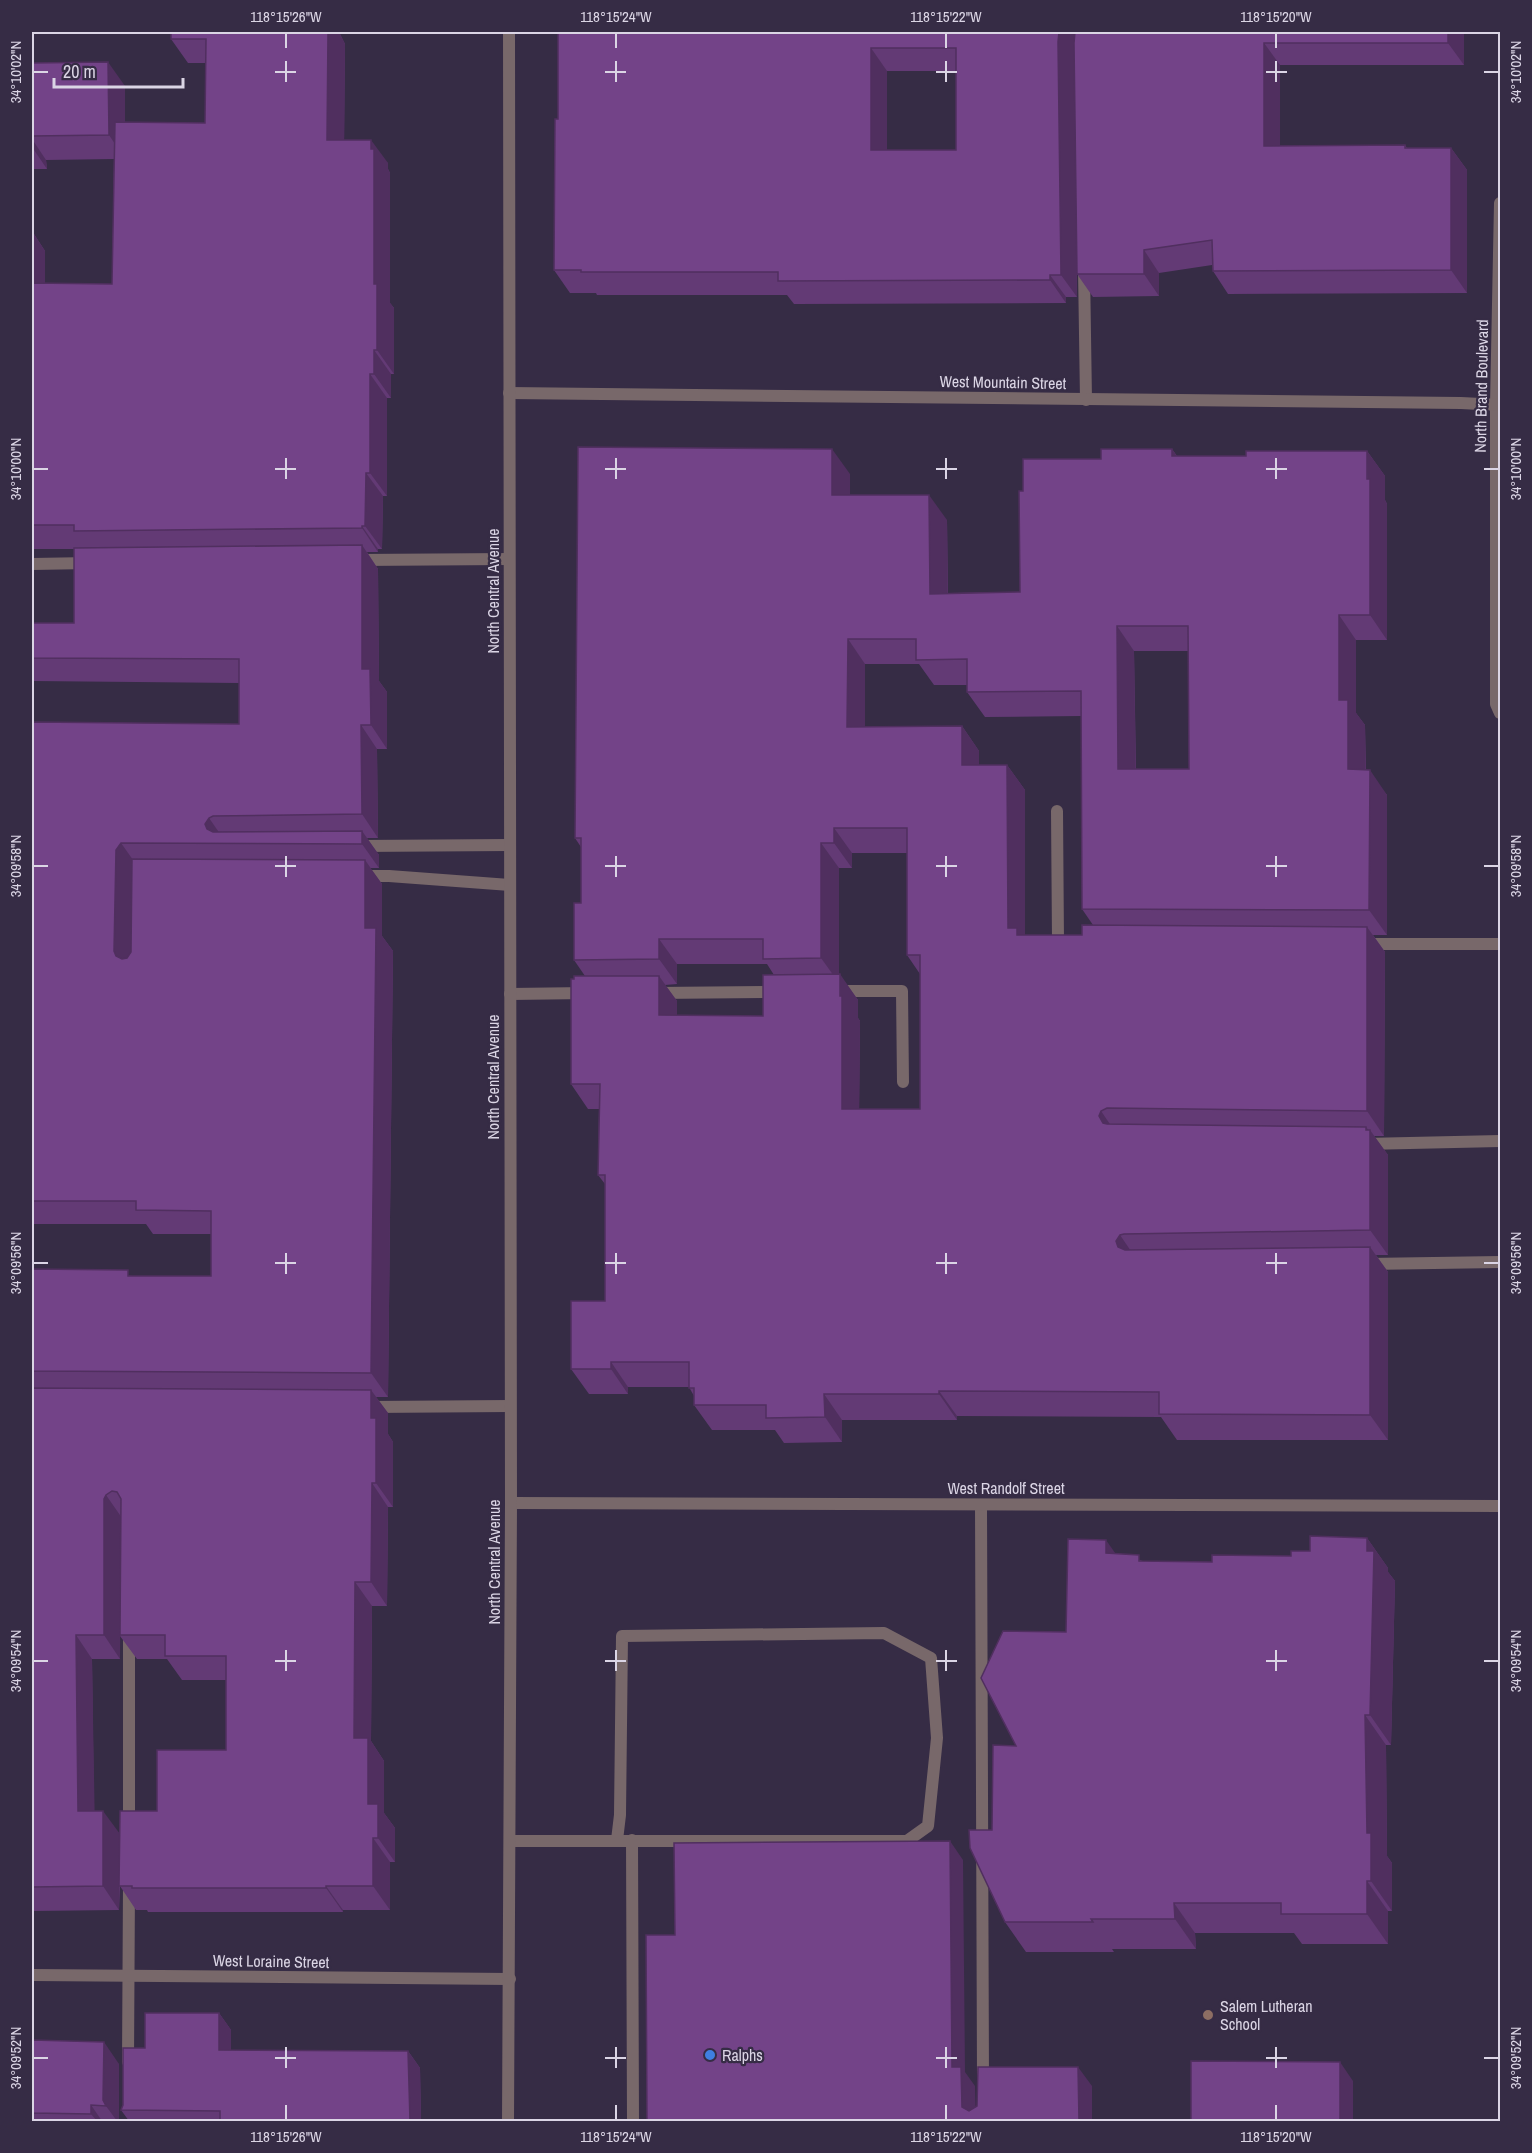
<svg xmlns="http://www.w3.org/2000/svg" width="1532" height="2153" viewBox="0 0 1532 2153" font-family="'Archivo Narrow',sans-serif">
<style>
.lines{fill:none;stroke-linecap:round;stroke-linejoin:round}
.service{stroke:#78686a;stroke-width:12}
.minor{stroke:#78686a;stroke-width:12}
.tertiary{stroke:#78686a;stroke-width:12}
.wall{fill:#633a75;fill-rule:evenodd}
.shaded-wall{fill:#502f5f}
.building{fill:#734388;stroke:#502f5f;stroke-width:1.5;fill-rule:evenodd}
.ticks{fill:none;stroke:#dbd5e5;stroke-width:2}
.education-dot{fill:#8d6e63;stroke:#362c45;stroke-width:2}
.shop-dot{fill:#3f7fe0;stroke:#362c45;stroke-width:2}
.labels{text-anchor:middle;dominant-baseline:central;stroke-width:4.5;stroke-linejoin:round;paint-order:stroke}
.street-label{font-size:16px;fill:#dbd5e5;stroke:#362c45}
.poi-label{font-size:16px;fill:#dbd5e5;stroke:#362c45;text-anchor:start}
.neatline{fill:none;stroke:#dbd5e5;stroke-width:2}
.ticks-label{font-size:15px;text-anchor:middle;fill:#dbd5e5}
</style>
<rect width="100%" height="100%" fill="#362c45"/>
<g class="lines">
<g class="service">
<path d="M 1084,269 L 1086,400"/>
<path d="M 357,560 L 509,559"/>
<path d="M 32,564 L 90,563"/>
<path d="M 1057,811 L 1058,942 L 1067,942"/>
<path d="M 357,846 L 510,845"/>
<path d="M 361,876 L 389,876 L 510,885"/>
<path d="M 1364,944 L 1500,944"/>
<path d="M 835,991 L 902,991 L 903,1082"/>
<path d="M 655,993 L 779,992"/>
<path d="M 510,994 L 587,993"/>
<path d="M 1364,1144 L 1500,1141"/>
<path d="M 1367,1264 L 1500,1262"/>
<path d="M 369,1407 L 510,1406"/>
<path d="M 981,1505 L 983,2081"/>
<path d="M 129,1825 L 129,1632"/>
<path d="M 632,1840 L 633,2122"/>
<path d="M 510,1841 L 907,1841 L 928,1826 L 937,1738 L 931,1658 L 884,1633 L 622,1636 L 620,1815 L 617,1840"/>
<path d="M 128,2062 L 129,1884"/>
</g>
<g class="minor">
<path d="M 511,1503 L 1500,1506"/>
<path d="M 32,1975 L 510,1979"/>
</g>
<g class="tertiary">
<path d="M 1500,203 L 1496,405 L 1496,704 L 1500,713"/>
<path d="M 509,393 L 1461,403 L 1500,405"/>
<path d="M 508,2122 L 511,1503 L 509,32"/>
</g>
</g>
<g class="wall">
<path d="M 171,32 L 339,32 L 345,44 L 344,140 L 388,163 L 388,169 L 390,173 L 390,303 L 394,308 L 394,374 L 391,374 L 391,398 L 387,398 L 387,496 L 383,496 L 382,549 L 378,549 L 378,552 L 367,552 L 378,569 L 379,681 L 387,692 L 387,749 L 377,749 L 378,838 L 367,838 L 379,855 L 379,868 L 370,868 L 382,884 L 382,936 L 393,951 L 388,1397 L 376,1397 L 388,1413 L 388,1434 L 393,1442 L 393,1507 L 388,1507 L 387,1606 L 372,1606 L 371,1741 L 384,1761 L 384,1813 L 395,1828 L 395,1862 L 390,1862 L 390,1910 L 343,1910 L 343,1912 L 148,1912 L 147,1910 L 136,1910 L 120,1886 L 119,1910 L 32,1911 L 32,1269 L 133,1276 L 211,1276 L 211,1234 L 153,1234 L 146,1224 L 32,1224 L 32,722 L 239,724 L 239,683 L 32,681 L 32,623 L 74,623 L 74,549 L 32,549 L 32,231 L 45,251 L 45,284 L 112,284 L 114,159 L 46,160 L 47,169 L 32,169 L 32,63 L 125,86 L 125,122 L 205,123 L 205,63 L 188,63 L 171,39 ZM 120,1636 L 137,1659 L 167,1659 L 182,1680 L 226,1680 L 226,1750 L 157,1811 L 120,1834 L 94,1811 L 92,1659 L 120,1659 Z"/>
<path d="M 558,32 L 1464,32 L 1464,65 L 1280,65 L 1280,146 L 1405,145 L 1407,148 L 1451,148 L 1467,170 L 1467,293 L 1228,294 L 1213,271 L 1212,265 L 1159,273 L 1159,296 L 1093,297 L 1077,274 L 1075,57 L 1074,65 L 1077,297 L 1066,297 L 1066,303 L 794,304 L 787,295 L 597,295 L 596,293 L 570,293 L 554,270 L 558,119 ZM 887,71 L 956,71 L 956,150 L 887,150 Z"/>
<path d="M 1172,449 L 1177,456 L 1246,456 L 1367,451 L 1385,476 L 1385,500 L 1387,504 L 1387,640 L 1356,640 L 1356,713 L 1365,725 L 1366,770 L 1387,795 L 1387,935 L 1373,935 L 1385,952 L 1384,1136 L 1374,1136 L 1388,1155 L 1388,1255 L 1376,1255 L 1388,1272 L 1388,1440 L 1177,1440 L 1161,1417 L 957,1416 L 957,1420 L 842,1420 L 842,1442 L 784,1443 L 775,1430 L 712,1430 L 694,1405 L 694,1396 L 689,1387 L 628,1387 L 628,1394 L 589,1394 L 571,1369 L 605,1301 L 605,1184 L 598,1175 L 599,1109 L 588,1109 L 571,1084 L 574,979 L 585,976 L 574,960 L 581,903 L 581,847 L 575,838 L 850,474 L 850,495 L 947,520 L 948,593 L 1020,592 L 1023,491 L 1101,459 ZM 1134,651 L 1188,651 L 1189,769 L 1136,769 ZM 865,664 L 919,664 L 934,685 L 967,685 L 967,692 L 985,717 L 1081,716 L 1082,909 L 1093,925 L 1082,935 L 1025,935 L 1025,790 L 1007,765 L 979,765 L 979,751 L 962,726 L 865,727 ZM 852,853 L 907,853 L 907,955 L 920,974 L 920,1109 L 859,1109 L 860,1021 L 858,1018 L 858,1000 L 839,974 L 839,868 L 852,868 ZM 677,964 L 767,964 L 774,975 L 763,1016 L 677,1015 L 677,1001 L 665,985 L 677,984 Z"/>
<path d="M 1367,1538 L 1388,1568 L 1388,1572 L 1395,1581 L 1391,1745 L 1386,1745 L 1387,1856 L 1392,1863 L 1392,1911 L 1388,1911 L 1388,1944 L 1302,1944 L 1294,1933 L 1195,1933 L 1196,1949 L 1112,1949 L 1114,1952 L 1026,1952 L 1005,1922 L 992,1830 L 1016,1746 L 1066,1632 L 1116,1554 L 1143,1561 L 1212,1562 L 1291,1556 Z"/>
<path d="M 219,2013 L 231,2030 L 231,2050 L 408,2051 L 420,2068 L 421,2121 L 129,2121 L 121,2110 Z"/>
<path d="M 32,2040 L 119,2064 L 119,2121 L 32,2121 Z"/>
</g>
<g class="shaded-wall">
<path d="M 328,32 L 339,32 L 345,44 L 344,163 L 327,140 Z"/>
<path d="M 1059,32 L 1077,32 L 1074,65 L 1077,297 L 1061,275 L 1058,42 Z"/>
<path d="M 1448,32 L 1464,32 L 1464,65 L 1448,43 Z"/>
<path d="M 1264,43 L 1280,65 L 1280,168 L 1264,146 Z"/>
<path d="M 871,48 L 887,71 L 887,173 L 871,150 Z"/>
<path d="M 108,62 L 125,86 L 125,159 L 109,135 Z"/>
<path d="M 32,139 L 46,160 L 47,169 L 32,147 Z"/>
<path d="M 371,140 L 388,163 L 388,169 L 390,173 L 390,303 L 394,308 L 394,374 L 377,350 L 374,284 Z"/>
<path d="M 1451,148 L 1467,170 L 1467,293 L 1451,270 Z"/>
<path d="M 32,231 L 45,251 L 45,307 L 32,288 Z"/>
<path d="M 1144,250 L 1159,273 L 1159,296 L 1144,274 Z"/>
<path d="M 1050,275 L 1066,297 L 1066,303 L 1050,280 Z"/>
<path d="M 374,350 L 391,374 L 391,398 L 374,374 Z"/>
<path d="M 370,374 L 387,398 L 387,496 L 370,473 Z"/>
<path d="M 832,449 L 850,474 L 850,520 L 832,495 Z"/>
<path d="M 1172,449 L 1189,474 L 1172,456 Z"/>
<path d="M 1367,451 L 1385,476 L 1385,500 L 1387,504 L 1387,640 L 1370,615 Z"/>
<path d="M 366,473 L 383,496 L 382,549 L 365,526 Z"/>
<path d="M 929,495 L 947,520 L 948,619 L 930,594 Z"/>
<path d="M 362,526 L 378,549 L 378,552 L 362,528 Z"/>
<path d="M 362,545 L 378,569 L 379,681 L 387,692 L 387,749 L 371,725 L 362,669 Z"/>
<path d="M 1339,615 L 1356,640 L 1356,713 L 1365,725 L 1366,795 L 1348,769 L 1339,700 Z"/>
<path d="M 1117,626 L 1134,651 L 1136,794 L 1118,769 Z"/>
<path d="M 848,639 L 865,664 L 865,752 L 847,727 Z"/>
<path d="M 361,725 L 377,749 L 378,838 L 362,814 Z"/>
<path d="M 962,726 L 979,751 L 979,790 L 962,765 Z"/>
<path d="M 1007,765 L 1025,790 L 1025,940 L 1008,928 Z"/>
<path d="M 1370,770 L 1387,795 L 1387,935 L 1369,910 Z"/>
<path d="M 209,818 L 225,841 L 207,829 L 205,824 Z"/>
<path d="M 834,828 L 852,853 L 852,868 L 834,843 Z"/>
<path d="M 362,831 L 379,855 L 379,868 L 362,844 Z"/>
<path d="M 121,843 L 138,867 L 131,975 L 116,956 L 114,951 L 116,850 Z"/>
<path d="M 821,843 L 839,868 L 839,983 L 821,958 Z"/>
<path d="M 365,860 L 382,884 L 382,936 L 393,951 L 388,1397 L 371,1373 L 365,928 Z"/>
<path d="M 1367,927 L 1385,952 L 1384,1136 L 1367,1111 Z"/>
<path d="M 659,939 L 677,964 L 677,984 L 659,959 Z"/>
<path d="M 840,974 L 858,1000 L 858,1018 L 860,1021 L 859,1134 L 842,1109 Z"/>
<path d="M 659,976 L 677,1001 L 677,1040 L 659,1015 Z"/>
<path d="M 1101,1111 L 1118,1136 L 1103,1123 L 1099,1116 Z"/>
<path d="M 1366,1127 L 1370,1132 L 1370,1130 L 1388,1155 L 1388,1255 L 1370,1230 Z"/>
<path d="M 1120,1235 L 1137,1260 L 1118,1247 L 1116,1241 Z"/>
<path d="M 1370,1247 L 1388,1272 L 1388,1440 L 1370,1415 Z"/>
<path d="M 611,1362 L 628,1387 L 628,1394 L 611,1369 Z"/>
<path d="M 371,1390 L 388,1413 L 388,1434 L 393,1442 L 393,1507 L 376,1483 L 371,1418 Z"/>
<path d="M 939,1391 L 957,1416 L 957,1420 L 939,1394 Z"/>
<path d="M 824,1394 L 842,1420 L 842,1442 L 825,1417 Z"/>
<path d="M 372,1483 L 388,1507 L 387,1606 L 371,1582 Z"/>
<path d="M 106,1495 L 122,1518 L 121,1523 L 120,1659 L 104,1635 L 104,1499 Z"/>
<path d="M 1367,1538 L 1388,1568 L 1388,1572 L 1395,1581 L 1391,1745 L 1370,1715 L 1367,1551 Z"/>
<path d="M 1106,1540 L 1127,1570 L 1106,1553 Z"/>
<path d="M 355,1582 L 372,1606 L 371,1741 L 384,1761 L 384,1813 L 395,1828 L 395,1862 L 378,1838 L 368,1804 L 354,1738 Z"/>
<path d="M 76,1635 L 92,1659 L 95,1834 L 78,1811 Z"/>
<path d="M 1365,1715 L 1386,1745 L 1387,1856 L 1392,1863 L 1392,1911 L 1371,1881 L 1367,1833 Z"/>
<path d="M 103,1811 L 120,1834 L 119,1910 L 103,1886 Z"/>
<path d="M 373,1838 L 390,1862 L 390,1910 L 373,1886 Z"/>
<path d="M 950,1841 L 963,1860 L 965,2072 L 975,2086 L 976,2121 L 962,2107 L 952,2067 Z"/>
<path d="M 1367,1881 L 1388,1911 L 1388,1944 L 1367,1914 Z"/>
<path d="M 326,1886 L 343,1910 L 343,1912 L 326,1888 Z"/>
<path d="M 1174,1903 L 1195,1933 L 1196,1949 L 1175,1919 Z"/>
<path d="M 219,2013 L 231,2030 L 231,2067 L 219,2050 Z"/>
<path d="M 104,2042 L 119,2064 L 119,2121 L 117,2121 L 106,2106 L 103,2100 Z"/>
<path d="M 408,2051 L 420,2068 L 421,2121 L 410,2121 Z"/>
<path d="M 1340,2062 L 1353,2081 L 1353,2121 L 1340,2121 Z"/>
<path d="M 1078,2067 L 1092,2086 L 1092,2121 L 1079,2121 Z"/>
<path d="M 91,2105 L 102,2121 L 97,2121 L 91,2114 Z"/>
</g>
<g class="building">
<path d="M 171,32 L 328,32 L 327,140 L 371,140 L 371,149 L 374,149 L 374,284 L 377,284 L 377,350 L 374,350 L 374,374 L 370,374 L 370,473 L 366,473 L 365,526 L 362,526 L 362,528 L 74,531 L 74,525 L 32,525 L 32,283 L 112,284 L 115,122 L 205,123 L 206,39 L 171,39 Z"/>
<path d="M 558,32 L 1059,32 L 1058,42 L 1061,275 L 1050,275 L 1050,280 L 778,281 L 778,272 L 581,272 L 581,270 L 554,270 L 555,119 L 558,119 ZM 871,48 L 956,48 L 956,150 L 871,150 Z"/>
<path d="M 1075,32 L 1448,32 L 1448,43 L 1264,43 L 1264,146 L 1405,145 L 1405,148 L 1451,148 L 1451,270 L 1213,271 L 1212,240 L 1144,250 L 1144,274 L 1077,274 L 1074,43 Z"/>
<path d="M 108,62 L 109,135 L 32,136 L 32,63 Z"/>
<path d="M 578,447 L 832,449 L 832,495 L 929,495 L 930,594 L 1020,592 L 1019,491 L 1023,491 L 1023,459 L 1101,459 L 1101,449 L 1172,449 L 1172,456 L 1246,456 L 1246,451 L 1367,451 L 1367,479 L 1370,479 L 1370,615 L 1339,615 L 1339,700 L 1348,700 L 1348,769 L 1370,770 L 1369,910 L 1082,909 L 1081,691 L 967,692 L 967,659 L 916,660 L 916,639 L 848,639 L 847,727 L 962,726 L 962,765 L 1007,765 L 1008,928 L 1017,928 L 1017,935 L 1082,935 L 1082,925 L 1367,927 L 1367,1111 L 1107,1108 L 1101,1111 L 1099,1116 L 1103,1123 L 1107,1124 L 1366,1127 L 1366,1130 L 1370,1130 L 1370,1230 L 1124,1234 L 1120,1235 L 1116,1241 L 1118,1247 L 1125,1250 L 1370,1247 L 1370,1415 L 1159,1414 L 1159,1392 L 939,1391 L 939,1394 L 824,1394 L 825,1417 L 766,1418 L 766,1405 L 694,1405 L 694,1388 L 689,1388 L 689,1362 L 611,1362 L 611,1369 L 571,1369 L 571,1301 L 605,1301 L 605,1175 L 598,1175 L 600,1084 L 571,1084 L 571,979 L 574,979 L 574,976 L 659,976 L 659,1015 L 763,1016 L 763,975 L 840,974 L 840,996 L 842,996 L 842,1109 L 920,1109 L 920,955 L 907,955 L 907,828 L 834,828 L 834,843 L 821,843 L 821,958 L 763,959 L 763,939 L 659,939 L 659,959 L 574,960 L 574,903 L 581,903 L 581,838 L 575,838 ZM 1117,626 L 1188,626 L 1189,769 L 1118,769 Z"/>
<path d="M 362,545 L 362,669 L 370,669 L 371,725 L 361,725 L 362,814 L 213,816 L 209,818 L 205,824 L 207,829 L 213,832 L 362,831 L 362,844 L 121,843 L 116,850 L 114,951 L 116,956 L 122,959 L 127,958 L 131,952 L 132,859 L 365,860 L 365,928 L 376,928 L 371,1373 L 32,1371 L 32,1269 L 128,1270 L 128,1276 L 211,1276 L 211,1211 L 136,1210 L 136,1201 L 32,1201 L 32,722 L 239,724 L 239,659 L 32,658 L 32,623 L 74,623 L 74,548 Z"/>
<path d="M 32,1388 L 371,1390 L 371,1418 L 376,1418 L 376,1483 L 372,1483 L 371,1582 L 355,1582 L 354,1738 L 368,1738 L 368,1804 L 378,1804 L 378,1838 L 373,1838 L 373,1886 L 326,1886 L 326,1888 L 132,1888 L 132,1886 L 119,1886 L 120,1811 L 157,1811 L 157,1750 L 226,1750 L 226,1656 L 165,1656 L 165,1635 L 120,1635 L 121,1499 L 117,1492 L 112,1491 L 106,1495 L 104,1499 L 104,1635 L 76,1635 L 78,1811 L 103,1811 L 103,1886 L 32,1887 Z"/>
<path d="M 1310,1536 L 1367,1538 L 1367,1551 L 1374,1551 L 1370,1715 L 1365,1715 L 1367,1833 L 1371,1833 L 1371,1881 L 1367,1881 L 1367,1914 L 1281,1914 L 1281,1903 L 1174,1903 L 1175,1919 L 1091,1919 L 1093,1922 L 1005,1922 L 970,1848 L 969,1830 L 992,1830 L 993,1745 L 1016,1746 L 981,1678 L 1003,1631 L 1066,1632 L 1068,1539 L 1106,1540 L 1106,1553 L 1139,1555 L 1139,1561 L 1212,1562 L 1212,1555 L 1291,1556 L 1291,1551 L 1310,1551 Z"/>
<path d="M 950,1841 L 952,2067 L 961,2067 L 962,2107 L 969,2111 L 977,2106 L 978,2067 L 1078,2067 L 1079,2121 L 647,2121 L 646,1935 L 675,1935 L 674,1843 Z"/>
<path d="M 145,2013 L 219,2013 L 219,2050 L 408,2051 L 410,2121 L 220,2121 L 220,2111 L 121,2110 L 123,2105 L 123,2048 L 145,2048 Z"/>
<path d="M 32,2040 L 104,2042 L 103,2100 L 106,2106 L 91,2105 L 91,2114 L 32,2113 Z"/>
<path d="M 1191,2061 L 1340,2062 L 1340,2121 L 1191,2121 Z"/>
</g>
<path class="ticks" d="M 286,33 L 286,48M 616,33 L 616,48M 946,33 L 946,48M 1276,33 L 1276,48M 286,61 L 286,82M 616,61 L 616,82M 946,61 L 946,82M 1276,61 L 1276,82M 33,72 L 48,72M 275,72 L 296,72M 605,72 L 626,72M 936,72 L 957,72M 1266,72 L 1287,72M 1484,72 L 1499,72M 286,458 L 286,479M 616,458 L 616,479M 946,458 L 946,479M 1276,458 L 1276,479M 33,469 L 48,469M 275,469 L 296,469M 605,469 L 626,469M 936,469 L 957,469M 1266,469 L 1287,469M 1484,469 L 1499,469M 286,856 L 286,877M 616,856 L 616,877M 946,856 L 946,877M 1276,856 L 1276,877M 33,866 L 48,866M 275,866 L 296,866M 605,866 L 626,866M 936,866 L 957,866M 1266,866 L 1287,866M 1484,866 L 1499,866M 286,1253 L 286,1274M 616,1253 L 616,1274M 946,1253 L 946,1274M 1276,1253 L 1276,1274M 33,1263 L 48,1263M 275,1263 L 296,1263M 605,1263 L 626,1263M 936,1263 L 957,1263M 1266,1263 L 1287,1263M 1484,1263 L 1499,1263M 286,1650 L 286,1671M 616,1650 L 616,1671M 946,1650 L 946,1671M 1276,1650 L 1276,1671M 33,1661 L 48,1661M 275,1661 L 296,1661M 605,1661 L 626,1661M 936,1661 L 957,1661M 1266,1661 L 1287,1661M 1484,1661 L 1499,1661M 286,2047 L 286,2068M 616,2047 L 616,2068M 946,2047 L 946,2068M 1276,2047 L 1276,2068M 33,2058 L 48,2058M 275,2058 L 296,2058M 605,2058 L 626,2058M 936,2058 L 957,2058M 1266,2058 L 1287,2058M 1484,2058 L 1499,2058M 286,2105 L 286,2120M 616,2105 L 616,2120M 946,2105 L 946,2120M 1276,2105 L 1276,2120"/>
<circle class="education-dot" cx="1208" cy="2015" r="6"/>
<circle class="shop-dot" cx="710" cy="2055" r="6"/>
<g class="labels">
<g class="street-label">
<text transform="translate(1003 382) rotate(1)">West Mountain Street</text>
<text transform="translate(1481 386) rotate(-89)">North Brand Boulevard</text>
<text transform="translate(493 591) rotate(-90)">North Central Avenue</text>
<text transform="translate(493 1077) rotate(-90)">North Central Avenue</text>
<text x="1006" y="1488">West Randolf Street</text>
<text transform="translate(494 1562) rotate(-90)">North Central Avenue</text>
<text transform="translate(271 1961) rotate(1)">West Loraine Street</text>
</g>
<g class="poi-label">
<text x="1220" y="2006">Salem Lutheran<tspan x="1220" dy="18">School</tspan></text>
<text x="722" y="2055">Ralphs</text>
</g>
</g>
<rect width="1532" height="2153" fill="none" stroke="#362c45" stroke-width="66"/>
<path d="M54 78v9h129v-9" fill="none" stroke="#dbd5e5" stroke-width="3"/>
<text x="63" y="78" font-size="18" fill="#dbd5e5" stroke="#362c45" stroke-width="4.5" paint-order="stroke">20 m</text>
<rect x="33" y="33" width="1466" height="2087" class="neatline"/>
<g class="ticks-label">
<text x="286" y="22">118°15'26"W</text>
<text x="616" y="22">118°15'24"W</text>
<text x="946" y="22">118°15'22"W</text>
<text x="1276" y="22">118°15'20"W</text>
<text transform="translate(16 72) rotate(-90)" y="5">34°10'02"N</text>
<text transform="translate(1516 72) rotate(-90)" y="5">34°10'02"N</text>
<text transform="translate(16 469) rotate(-90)" y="5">34°10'00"N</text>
<text transform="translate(1516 469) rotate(-90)" y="5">34°10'00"N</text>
<text transform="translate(16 866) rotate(-90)" y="5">34°09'58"N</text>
<text transform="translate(1516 866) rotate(-90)" y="5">34°09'58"N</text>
<text transform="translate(16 1263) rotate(-90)" y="5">34°09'56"N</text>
<text transform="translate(1516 1263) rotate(-90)" y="5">34°09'56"N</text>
<text transform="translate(16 1661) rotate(-90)" y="5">34°09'54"N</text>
<text transform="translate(1516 1661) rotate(-90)" y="5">34°09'54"N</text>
<text transform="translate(16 2058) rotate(-90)" y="5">34°09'52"N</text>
<text transform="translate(1516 2058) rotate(-90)" y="5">34°09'52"N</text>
<text x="286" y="2142">118°15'26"W</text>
<text x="616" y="2142">118°15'24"W</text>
<text x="946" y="2142">118°15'22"W</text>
<text x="1276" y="2142">118°15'20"W</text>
</g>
</svg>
